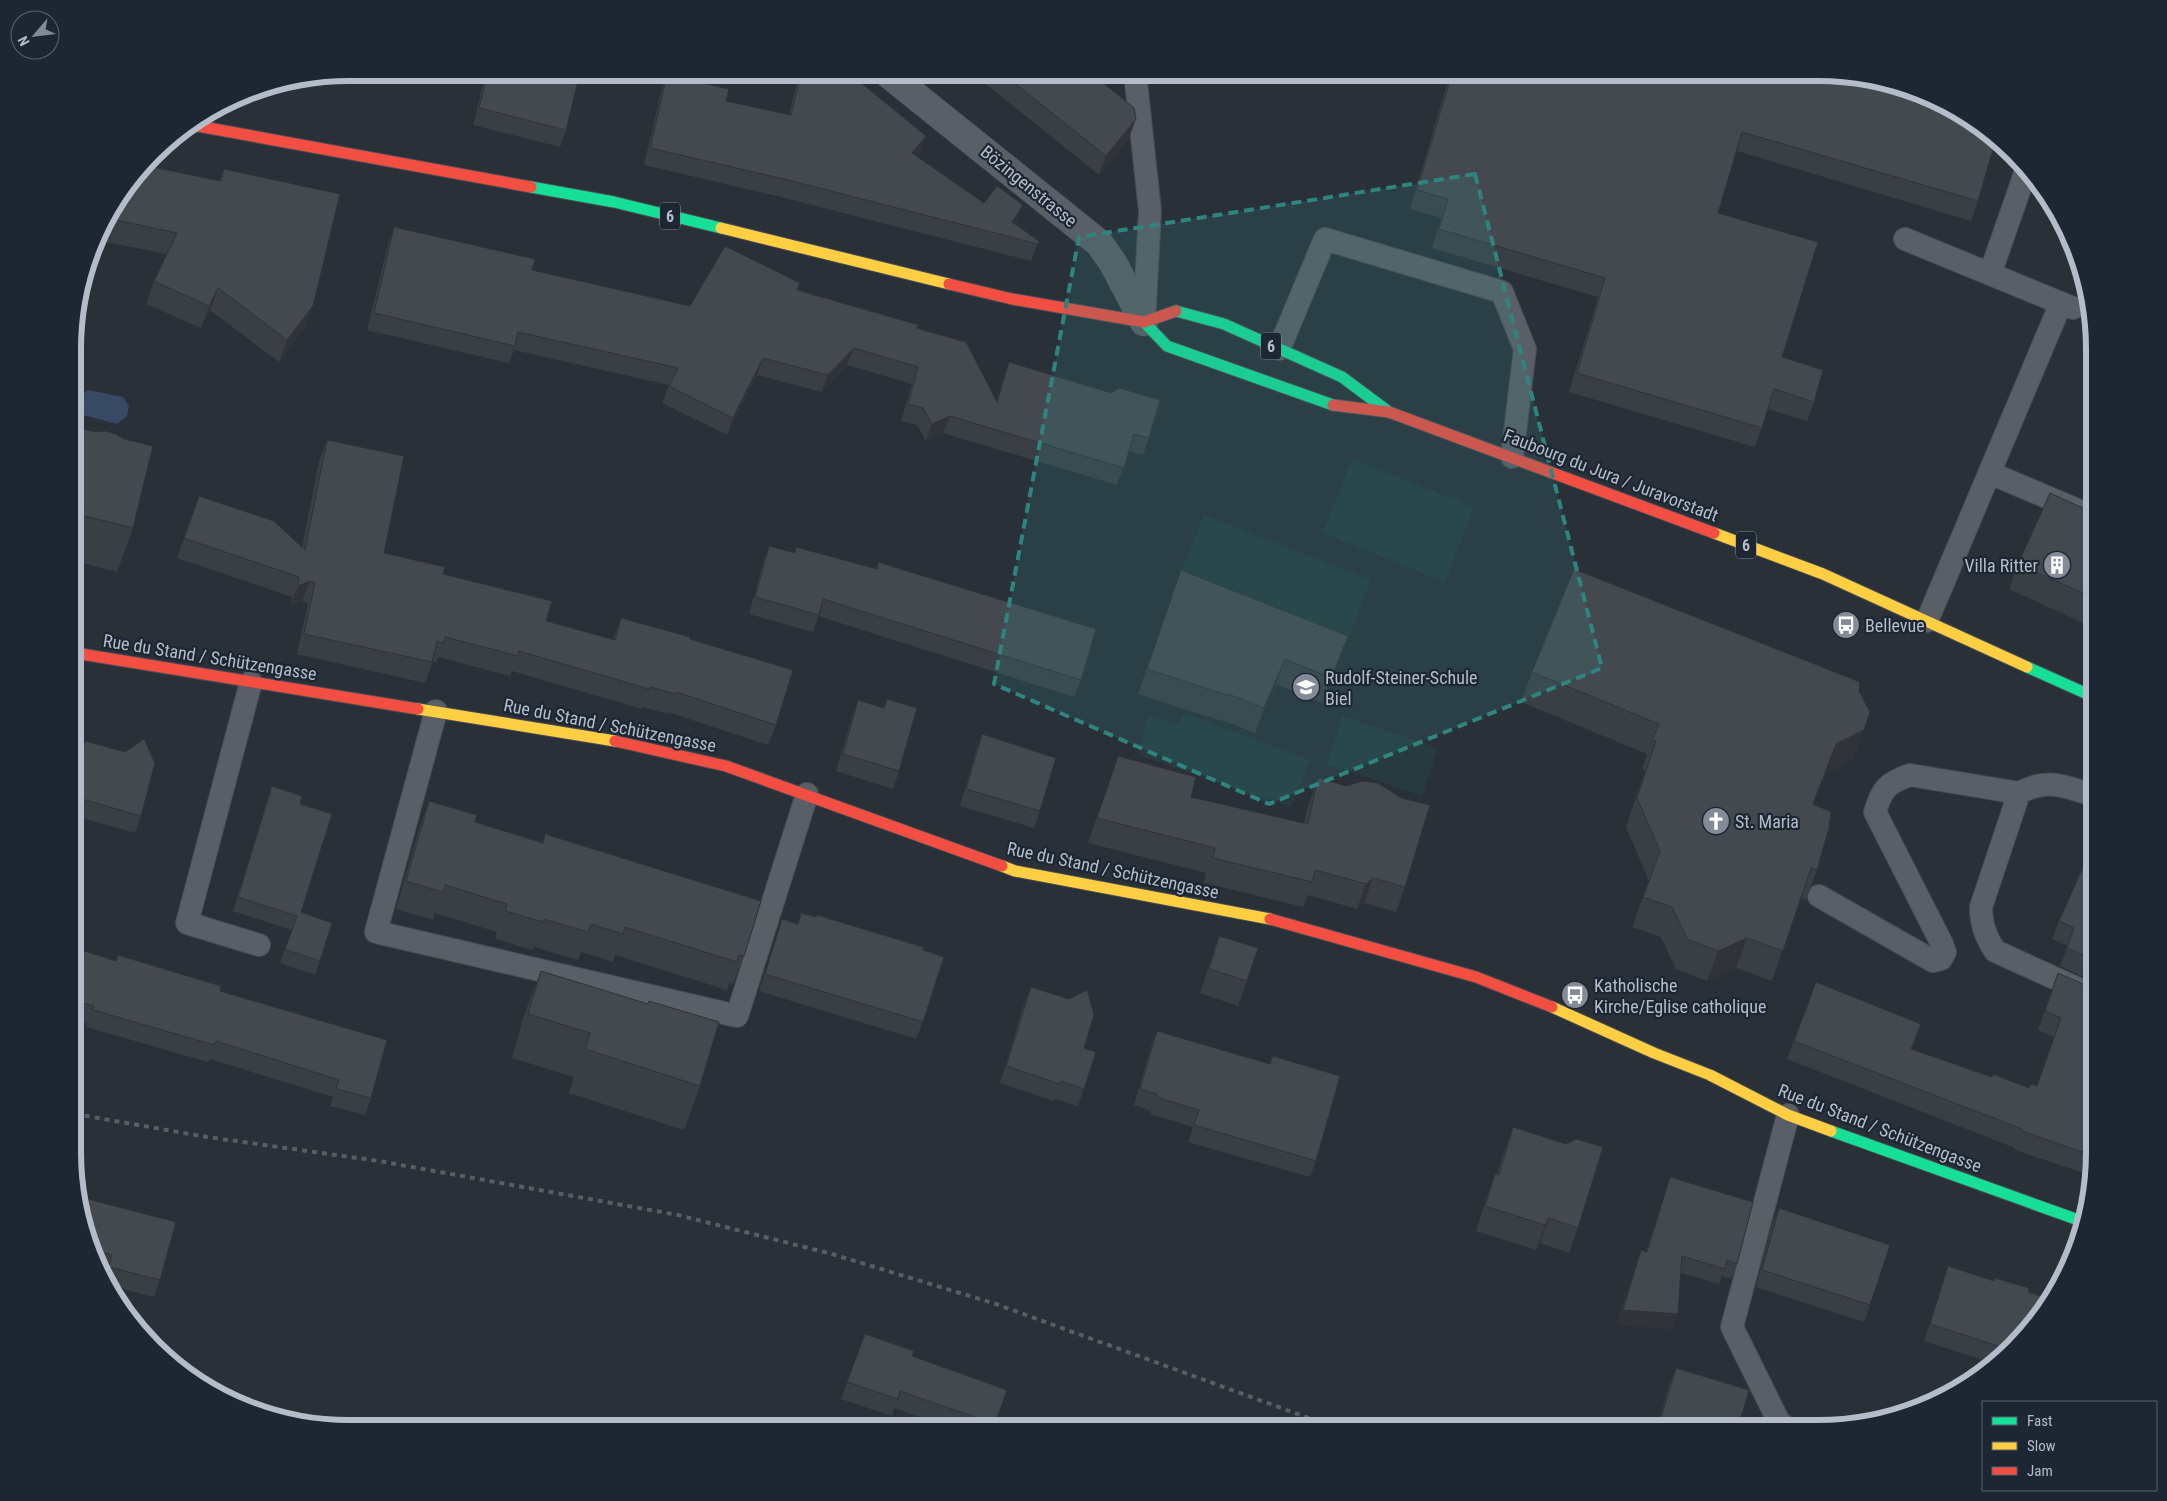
<svg xmlns="http://www.w3.org/2000/svg" width="2167" height="1501" viewBox="0 0 2167 1501" font-family="'Roboto Condensed',sans-serif">
<style>
.green{fill:#273a3e}
.water{fill:#384963}
.lines{fill:none;stroke-linecap:round;stroke-linejoin:round}
.lane-casing{stroke:#484c53;stroke-width:24}
.street-casing{stroke:#484c53;stroke-width:29}
.fast-casing{stroke:#484c53;stroke-width:13}
.slow-casing{stroke:#484c53;stroke-width:13}
.jam-casing{stroke:#484c53;stroke-width:13}
.lane{stroke:#5a5e66;stroke-width:22}
.street{stroke:#5a5e66;stroke-width:28}
.fast{stroke:#16e098;stroke-width:11}
.slow{stroke:#ffcf43;stroke-width:11}
.jam{stroke:#f24e42;stroke-width:11}
.rail{stroke:#595d64;stroke-width:4;stroke-dasharray:5 5;stroke-linecap:butt}
.wall{fill:#3a3f45}
.shaded-wall{fill:#303338}
.building{fill:#444950;stroke:#303338}
.marked{fill:#308480;fill-opacity:0.2;stroke:#308480;stroke-width:4;stroke-dasharray:10 6;stroke-linejoin:round}
.labels{text-anchor:middle;dominant-baseline:central;stroke-width:4.5;stroke-linejoin:round;paint-order:stroke}
.shield{fill:#1d2633;stroke:#878f9c;stroke-width:1}
.shield-label{font-size:16px;font-weight:bold;fill:#b4bcc9}
.street-label{font-size:18px;fill:#b4bcc9;stroke:#1d2633}
.poi-label{font-size:18px;fill:#b4bcc9;stroke:#1d2633;text-anchor:start}
.rim{fill:none;stroke:#b4bcc9;stroke-width:6}
</style>
<rect width="100%" height="100%" fill="#2a3038"/>
<g class="green">
<path d="M 1352,459 L 1474,507 L 1445,582 L 1323,533 Z"/>
<path d="M 1204,515 L 1371,580 L 1339,661 L 1172,595 Z"/>
<path d="M 1184,713 L 1310,760 L 1291,807 L 1138,755 L 1148,715 L 1178,725 Z"/>
<path d="M 1342,716 L 1438,748 L 1422,796 L 1327,764 Z"/>
</g>
<path class="water" d="M 88,390 L 123,397 L 129,406 L 127,416 L 117,424 L 83,415 L 78,406 L 81,395 Z"/>
<g class="lines">
<g class="lane-casing">
<g id="lane">
<path d="M 1135,73 L 1150,211 L 1144,322"/>
<path d="M 1905,239 L 1990,274 L 2027,168"/>
<path d="M 1990,274 L 2073,308"/>
<path d="M 1279,349 L 1325,239 L 1502,292 L 1525,349 L 1512,457"/>
<path d="M 1990,473 L 2094,517"/>
<path d="M 1927,621 L 2061,303"/>
<path d="M 251,682 L 187,923 L 259,945"/>
<path d="M 436,711 L 376,932 L 737,1016 L 807,794"/>
<path d="M 2094,795 C 2064,787 2049,777 2019,793 L 1981,907 C 1981,925 1986,937 1995,951 L 2094,996"/>
<path d="M 1819,896 L 1933,961 L 1941,959 L 1945,952 L 1942,944 L 1875,812 C 1882,789 1887,783 1910,775 L 2019,793"/>
<path d="M 1787,1428 L 1779,1422 L 1732,1327 L 1788,1115"/>
</g>
</g>
<g class="street-casing">
<path id="street" d="M 887,73 L 1099,243 L 1113,263 L 1144,322"/>
</g>
<g class="fast-casing">
<g id="fast">
<path d="M 531,187 L 614,202 L 721,228"/>
<path d="M 1176,311 L 1224,324 L 1342,377 L 1389,412"/>
<path d="M 1144,322 L 1167,346 L 1333,405"/>
<path d="M 2027,667 L 2094,697"/>
<path d="M 1831,1131 L 2084,1222"/>
</g>
</g>
<g class="slow-casing">
<g id="slow">
<path d="M 721,228 L 949,284"/>
<path d="M 1714,533 L 1823,574 L 2027,667"/>
<path d="M 418,709 L 615,741"/>
<path d="M 1002,866 L 1015,871 L 1270,919"/>
<path d="M 1552,1007 L 1654,1053 L 1710,1075 L 1788,1115 L 1831,1131"/>
</g>
</g>
<g class="jam-casing">
<g id="jam">
<path d="M 192,125 L 531,187"/>
<path d="M 949,284 L 1012,299 L 1144,322 L 1176,311"/>
<path d="M 1333,405 L 1389,412 L 1714,533"/>
<path d="M 75,653 L 418,709"/>
<path d="M 615,741 L 726,766 L 1002,866"/>
<path d="M 1270,919 L 1476,977 L 1552,1007"/>
</g>
</g>
<use href="#lane" class="lane"/>
<use href="#street" class="street"/>
<use href="#fast" class="fast"/>
<use href="#slow" class="slow"/>
<use href="#jam" class="jam"/>
<path class="rail" d="M 75,1114 L 207,1137 L 379,1161 L 678,1215 L 832,1254 L 996,1304 L 1336,1428"/>
</g>
<g class="wall">
<path d="M 486,73 L 580,73 L 566,130 L 560,147 L 473,125 Z"/>
<path d="M 799,73 L 849,73 L 926,136 L 920,153 L 917,157 L 984,203 L 1023,205 L 1016,224 L 1039,241 L 1031,261 L 777,196 L 644,165 L 661,92 L 667,75 L 726,101 L 789,115 Z"/>
<path d="M 972,73 L 1091,73 L 1129,138 L 1099,175 Z"/>
<path d="M 1450,73 L 1836,73 L 1978,201 L 1971,221 L 1737,151 L 1718,213 L 1782,357 L 1814,402 L 1807,421 L 1768,409 L 1755,447 L 1569,392 L 1598,297 L 1432,248 L 1441,218 L 1410,209 Z"/>
<path d="M 147,166 L 219,181 L 224,169 L 313,306 L 305,328 L 279,362 L 210,310 L 201,328 L 146,304 L 154,281 L 167,254 L 97,240 L 101,226 Z"/>
<path d="M 394,227 L 532,270 L 690,306 L 800,283 L 798,290 L 919,325 L 918,328 L 997,400 L 1003,379 L 1009,362 L 1149,438 L 1143,455 L 1129,451 L 1117,485 L 943,433 L 926,441 L 917,425 L 901,421 L 912,384 L 847,365 L 822,392 L 757,375 L 727,435 L 662,403 L 669,385 L 514,350 L 509,363 L 367,330 L 388,244 Z"/>
<path d="M 75,427 L 133,528 L 117,572 L 75,561 Z"/>
<path d="M 327,440 L 384,553 L 443,574 L 546,621 L 613,640 L 621,618 L 690,639 L 776,725 L 768,745 L 668,712 L 668,714 L 642,707 L 642,709 L 512,671 L 510,676 L 438,657 L 436,663 L 433,662 L 425,683 L 297,654 L 308,603 L 302,601 L 290,606 L 292,597 L 177,558 L 199,496 L 302,547 L 319,461 Z"/>
<path d="M 2094,513 L 2094,628 L 2009,589 L 2018,564 Z"/>
<path d="M 769,546 L 794,553 L 796,547 L 876,569 L 878,562 L 1081,680 L 1074,697 L 818,616 L 813,632 L 749,614 L 763,563 Z"/>
<path d="M 1181,570 L 1339,661 L 1322,703 L 1276,684 L 1255,733 L 1222,720 L 1221,721 L 1138,694 Z"/>
<path d="M 1532,672 L 1859,691 L 1853,760 L 1826,774 L 1813,804 L 1817,870 L 1806,900 L 1801,898 L 1772,981 L 1736,968 L 1707,981 L 1676,969 L 1661,937 L 1632,927 L 1649,881 L 1626,827 L 1645,771 L 1642,769 L 1647,754 L 1521,702 Z"/>
<path d="M 858,700 L 884,708 L 899,771 L 893,789 L 836,771 L 852,717 Z"/>
<path d="M 982,734 L 1040,811 L 1034,828 L 960,806 L 976,751 Z"/>
<path d="M 85,741 L 141,816 L 135,833 L 75,816 L 75,772 L 78,758 Z"/>
<path d="M 1118,756 L 1191,797 L 1304,823 L 1309,803 L 1318,778 L 1405,887 L 1396,912 L 1364,903 L 1357,909 L 1308,895 L 1303,907 L 1204,883 L 1206,873 L 1088,843 Z"/>
<path d="M 272,786 L 300,804 L 301,912 L 320,961 L 315,975 L 280,963 L 292,930 L 233,911 L 267,800 Z"/>
<path d="M 429,801 L 475,822 L 542,842 L 545,834 L 744,956 L 733,984 L 729,983 L 727,990 L 615,955 L 613,962 L 581,952 L 578,960 L 534,947 L 533,950 L 495,939 L 497,932 L 435,913 L 433,920 L 396,909 L 419,829 Z"/>
<path d="M 2094,872 L 2094,982 L 2060,966 L 2068,946 L 2052,939 L 2059,921 Z"/>
<path d="M 801,913 L 923,950 L 923,1022 L 916,1039 L 759,991 L 782,919 L 797,924 Z"/>
<path d="M 1219,936 L 1247,981 L 1238,1006 L 1200,993 Z"/>
<path d="M 75,948 L 116,961 L 118,955 L 220,991 L 371,1098 L 365,1115 L 330,1106 L 333,1097 L 210,1059 L 208,1062 L 86,1027 L 87,1023 L 75,1020 Z"/>
<path d="M 541,971 L 700,1086 L 684,1130 L 569,1093 L 574,1077 L 512,1058 L 524,1015 Z"/>
<path d="M 2058,973 L 2094,989 L 2094,1170 L 2093,1176 L 2015,1150 L 2015,1148 L 1787,1059 L 1816,982 L 1912,1049 L 1992,1077 L 2029,1088 L 2037,1086 L 2054,1037 L 2038,1030 Z"/>
<path d="M 1031,987 L 1084,1048 L 1084,1089 L 1078,1106 L 1055,1099 L 1054,1101 L 1000,1083 L 1024,1004 Z"/>
<path d="M 1157,1031 L 1270,1064 L 1273,1056 L 1316,1161 L 1310,1177 L 1188,1142 L 1193,1127 L 1150,1114 L 1151,1111 L 1134,1105 L 1151,1047 Z"/>
<path d="M 1513,1127 L 1578,1228 L 1569,1253 L 1540,1243 L 1536,1250 L 1476,1231 L 1486,1199 L 1495,1174 L 1497,1174 L 1504,1152 Z"/>
<path d="M 1670,1177 L 1737,1264 L 1731,1279 L 1722,1276 L 1719,1284 L 1681,1273 L 1672,1329 L 1617,1325 L 1636,1265 L 1641,1250 L 1646,1251 Z"/>
<path d="M 75,1188 L 80,1197 L 160,1280 L 154,1297 L 108,1285 L 105,1277 L 106,1273 L 103,1272 Z"/>
<path d="M 1779,1208 L 1870,1305 L 1864,1322 L 1756,1287 L 1772,1225 Z"/>
<path d="M 1948,1266 L 2028,1292 L 2038,1320 L 2000,1360 L 1995,1364 L 1924,1341 Z"/>
<path d="M 865,1334 L 912,1356 L 1007,1390 L 994,1428 L 952,1428 L 894,1408 L 892,1416 L 841,1399 Z"/>
<path d="M 1676,1368 L 1738,1428 L 1657,1428 L 1669,1385 Z"/>
</g>
<g class="shaded-wall">
<path d="M 1136,119 L 1129,138 L 1099,175 L 1106,156 Z"/>
<path d="M 926,136 L 920,153 L 906,170 L 912,153 Z"/>
<path d="M 1023,205 L 1017,222 L 1008,236 L 1012,222 Z"/>
<path d="M 218,288 L 210,310 L 201,328 L 209,306 Z"/>
<path d="M 313,306 L 305,328 L 279,362 L 287,340 Z"/>
<path d="M 854,348 L 847,365 L 822,392 L 828,375 Z"/>
<path d="M 763,358 L 757,375 L 727,435 L 733,418 Z"/>
<path d="M 950,416 L 943,433 L 926,441 L 932,424 Z"/>
<path d="M 310,581 L 302,601 L 290,606 L 298,586 Z"/>
<path d="M 1348,636 L 1339,661 L 1322,703 L 1331,678 Z"/>
<path d="M 1285,659 L 1276,684 L 1255,733 L 1264,708 Z"/>
<path d="M 1864,730 L 1853,760 L 1826,774 L 1802,834 L 1836,744 Z"/>
<path d="M 1373,878 L 1364,903 L 1357,909 L 1366,884 Z"/>
<path d="M 1747,938 L 1736,968 L 1707,981 L 1718,951 Z"/>
<path d="M 1549,1218 L 1540,1243 L 1536,1250 L 1545,1225 Z"/>
<path d="M 1623,1310 L 1678,1314 L 1672,1329 L 1617,1325 Z"/>
</g>
<g class="building">
<path d="M 488,73 L 580,73 L 566,130 L 479,108 Z"/>
<path d="M 801,73 L 849,73 L 926,136 L 912,153 L 984,203 L 997,186 L 1023,205 L 1012,222 L 1039,241 L 1038,244 L 784,179 L 650,148 L 667,75 L 729,89 L 726,101 L 791,115 Z"/>
<path d="M 1002,73 L 1091,73 L 1134,108 L 1136,119 L 1106,156 Z"/>
<path d="M 1452,73 L 1836,73 L 1907,87 L 1986,129 L 1996,139 L 1978,201 L 1742,132 L 1718,213 L 1818,242 L 1782,357 L 1823,370 L 1814,402 L 1774,389 L 1762,428 L 1577,373 L 1605,278 L 1439,229 L 1448,199 L 1417,190 Z"/>
<path d="M 147,166 L 221,181 L 224,169 L 340,194 L 313,306 L 287,340 L 218,288 L 209,306 L 154,281 L 177,233 L 107,218 Z"/>
<path d="M 394,227 L 535,259 L 532,270 L 690,306 L 725,246 L 800,283 L 797,290 L 919,325 L 916,328 L 966,342 L 997,402 L 1009,362 L 1111,393 L 1119,388 L 1160,400 L 1149,438 L 1134,434 L 1124,468 L 950,416 L 932,424 L 923,408 L 908,404 L 918,367 L 854,348 L 828,375 L 763,358 L 733,418 L 669,386 L 678,368 L 518,332 L 515,346 L 374,313 Z"/>
<path d="M 75,427 L 95,432 L 105,431 L 116,434 L 124,439 L 153,446 L 133,528 L 77,514 L 79,506 L 75,505 Z"/>
<path d="M 327,440 L 404,456 L 384,553 L 445,567 L 443,574 L 552,601 L 546,621 L 615,640 L 621,618 L 690,637 L 690,639 L 793,670 L 776,725 L 676,692 L 675,694 L 650,687 L 649,689 L 519,651 L 518,656 L 445,637 L 443,643 L 437,641 L 432,662 L 304,634 L 315,583 L 310,581 L 298,586 L 299,577 L 184,538 L 199,496 L 274,521 L 305,550 Z"/>
<path d="M 2050,493 L 2094,513 L 2094,598 L 2018,564 Z"/>
<path d="M 769,546 L 795,553 L 796,547 L 877,569 L 878,562 L 1096,629 L 1081,680 L 823,599 L 819,615 L 755,597 Z"/>
<path d="M 1574,569 L 1860,682 L 1859,691 L 1870,712 L 1864,730 L 1836,744 L 1813,804 L 1831,812 L 1829,828 L 1817,870 L 1811,868 L 1783,951 L 1747,938 L 1718,951 L 1687,939 L 1672,907 L 1643,897 L 1660,851 L 1637,798 L 1656,741 L 1652,740 L 1659,724 L 1532,672 Z"/>
<path d="M 1181,570 L 1348,636 L 1331,678 L 1285,659 L 1264,708 L 1231,695 L 1230,696 L 1147,669 Z"/>
<path d="M 887,699 L 917,708 L 899,771 L 843,754 L 858,700 L 884,708 Z"/>
<path d="M 982,734 L 1056,758 L 1040,811 L 966,789 Z"/>
<path d="M 144,739 L 155,763 L 141,816 L 75,797 L 75,779 L 85,741 L 125,752 Z"/>
<path d="M 1118,756 L 1196,777 L 1191,797 L 1308,824 L 1318,778 L 1346,786 L 1363,781 L 1378,783 L 1401,798 L 1430,805 L 1405,887 L 1373,878 L 1366,884 L 1315,870 L 1312,882 L 1213,858 L 1215,848 L 1097,818 Z"/>
<path d="M 272,786 L 302,796 L 300,804 L 332,814 L 301,912 L 332,923 L 320,961 L 285,949 L 297,916 L 238,897 Z"/>
<path d="M 429,801 L 477,815 L 475,822 L 543,843 L 545,834 L 761,901 L 744,956 L 739,955 L 737,962 L 625,927 L 623,934 L 591,924 L 588,932 L 544,919 L 543,922 L 505,911 L 507,904 L 445,885 L 443,892 L 406,881 Z"/>
<path d="M 2083,867 L 2094,872 L 2094,960 L 2067,948 L 2074,928 L 2059,921 Z"/>
<path d="M 801,913 L 816,917 L 817,915 L 923,947 L 923,950 L 944,957 L 923,1022 L 765,974 L 782,919 L 798,924 Z"/>
<path d="M 1219,936 L 1258,948 L 1247,981 L 1209,969 Z"/>
<path d="M 75,948 L 116,961 L 118,955 L 221,986 L 220,991 L 387,1040 L 371,1098 L 336,1089 L 339,1080 L 216,1041 L 214,1045 L 93,1010 L 94,1006 L 75,1001 Z"/>
<path d="M 541,971 L 648,1004 L 649,1001 L 719,1022 L 700,1086 L 585,1049 L 590,1033 L 528,1014 Z"/>
<path d="M 2058,973 L 2094,989 L 2094,1156 L 2022,1131 L 2022,1129 L 1794,1041 L 1816,982 L 1921,1024 L 1911,1049 L 1992,1077 L 1993,1074 L 2029,1088 L 2031,1084 L 2037,1086 L 2061,1018 L 2045,1011 Z"/>
<path d="M 1031,987 L 1069,999 L 1087,990 L 1094,1015 L 1084,1048 L 1096,1052 L 1084,1089 L 1061,1081 L 1060,1084 L 1006,1066 Z"/>
<path d="M 1157,1031 L 1270,1064 L 1273,1056 L 1340,1076 L 1316,1161 L 1194,1125 L 1199,1110 L 1156,1097 L 1157,1094 L 1140,1089 Z"/>
<path d="M 1513,1127 L 1566,1144 L 1576,1139 L 1603,1147 L 1578,1228 L 1549,1218 L 1545,1225 L 1485,1206 L 1495,1174 L 1499,1175 Z"/>
<path d="M 1670,1177 L 1753,1202 L 1737,1264 L 1727,1260 L 1725,1269 L 1682,1256 L 1678,1314 L 1623,1310 L 1641,1250 L 1647,1252 Z"/>
<path d="M 75,1183 L 83,1186 L 80,1197 L 176,1222 L 160,1280 L 109,1267 L 112,1255 L 96,1250 L 75,1188 Z"/>
<path d="M 1779,1208 L 1890,1245 L 1870,1305 L 1762,1270 Z"/>
<path d="M 1948,1266 L 1994,1281 L 1995,1278 L 2029,1288 L 2028,1292 L 2049,1299 L 2038,1320 L 2010,1350 L 1930,1324 Z"/>
<path d="M 865,1334 L 914,1351 L 912,1356 L 1007,1390 L 995,1424 L 900,1391 L 898,1399 L 847,1382 Z"/>
<path d="M 1676,1368 L 1749,1390 L 1738,1428 L 1658,1428 Z"/>
</g>
<path class="marked" d="M 1475,174 L 1602,668 L 1269,804 L 994,684 L 1079,237 Z"/>
<defs>
<g id="building-disc" transform="scale(1.4375)"><circle r="9.5" fill="#848b96" stroke="#1d2633"/><path d="M-4-6H4V6H1V3H-1V6H-4ZM-2.5-4.3h1.7v1.8h-1.7ZM.8-4.3h1.7v1.8H.8ZM-2.5-1h1.7V.8h-1.7ZM.8-1h1.7V.8H.8Z" fill="#fff"/></g>
<g id="bus-disc" transform="scale(1.4375)"><circle r="9.5" fill="#848b96" stroke="#1d2633"/><path d="M-5-6H5V4H4V6H2V4H-2V6H-4V4H-5ZM-3.5-4V0h7V-4ZM-3.5 1.2v1.5H-2V1.2ZM2 1.2v1.5H3.5V1.2Z" fill="#fff"/></g>
<g id="school-disc" transform="scale(1.4375)"><circle r="9.5" fill="#848b96" stroke="#1d2633"/><path d="M0-5L7-2L0 1L-7-2ZM-4 1L0 2.5L4 1V4Q0 6-4 4Z" fill="#fff"/></g>
<g id="church-disc" transform="scale(1.4375)"><circle r="9.5" fill="#848b96" stroke="#1d2633"/><path d="M-1.2-6h2.4v3.5h3.3v2.4h-3.3V6h-2.4V-.1h-3.3v-2.4h3.3Z" fill="#fff"/></g>
</defs>
<g fill-rule="evenodd">
<use href="#building-disc" x="2057" y="565"/>
<use href="#bus-disc" x="1846" y="625"/>
<use href="#school-disc" x="1306" y="687"/>
<use href="#church-disc" x="1716" y="821"/>
<use href="#bus-disc" x="1575" y="995"/>
</g>
<g class="labels">
<g class="shield">
<rect x="660" y="202.5" width="20" height="27" rx="4"/>
<rect x="1261" y="332.5" width="20" height="27" rx="4"/>
<rect x="1736" y="531.5" width="20" height="27" rx="4"/>
</g>
<g class="shield-label">
<text x="670" y="216">6</text>
<text x="1271" y="346">6</text>
<text x="1746" y="545">6</text>
</g>
<g class="street-label">
<text transform="translate(1029 186) rotate(39)">Bözingenstrasse</text>
<text transform="translate(1611 475) rotate(21)">Faubourg du Jura / Juravorstadt</text>
<text transform="translate(210 657) rotate(9)">Rue du Stand / Schützengasse</text>
<text transform="translate(610 725) rotate(11)">Rue du Stand / Schützengasse</text>
<text transform="translate(1113 870) rotate(12)">Rue du Stand / Schützengasse</text>
<text transform="translate(1880 1128) rotate(21)">Rue du Stand / Schützengasse</text>
</g>
<g class="poi-label">
<text x="2038" y="565" text-anchor="end">Villa Ritter</text>
<text x="1865" y="625">Bellevue</text>
<text x="1325" y="677">Rudolf-Steiner-Schule<tspan x="1325" dy="21">Biel</tspan></text>
<text x="1735" y="821">St. Maria</text>
<text x="1594" y="985">Katholische<tspan x="1594" dy="21">Kirche/Eglise catholique</tspan></text>
</g>
</g>
<path d="M0 0H2167V1501H0ZM349 81H1818A268 268 0 0 1 2086 349V1152A268 268 0 0 1 1818 1420H349A268 268 0 0 1 81 1152V349A268 268 0 0 1 349 81Z" fill="#1d2633" fill-rule="evenodd"/>
<path class="rim" d="M349 81H1818A268 268 0 0 1 2086 349V1152A268 268 0 0 1 1818 1420H349A268 268 0 0 1 81 1152V349A268 268 0 0 1 349 81Z"/>
<rect x="1982" y="1401" width="175" height="90" fill="#1d2633" stroke="#59626f"/>
<rect x="1992" y="1417" width="25" height="8" fill="#16e098" stroke="#59626f"/>
<text x="2027" y="1426" font-size="15" fill="#b4bcc9">Fast</text>
<rect x="1992" y="1442" width="25" height="8" fill="#ffcf43" stroke="#59626f"/>
<text x="2027" y="1451" font-size="15" fill="#b4bcc9">Slow</text>
<rect x="1992" y="1467" width="25" height="8" fill="#f24e42" stroke="#59626f"/>
<text x="2027" y="1476" font-size="15" fill="#b4bcc9">Jam</text>
<g transform="translate(35 35) rotate(242)"><circle r="24" fill="#1d2633" stroke="#59626f"/>
<path d="M0-4L9 19L0 12L-9 19Z" fill="#848b96"/>
<text y="-8" font-size="14" font-weight="bold" text-anchor="middle" fill="#b4bcc9">N</text>
</g>
</svg>
